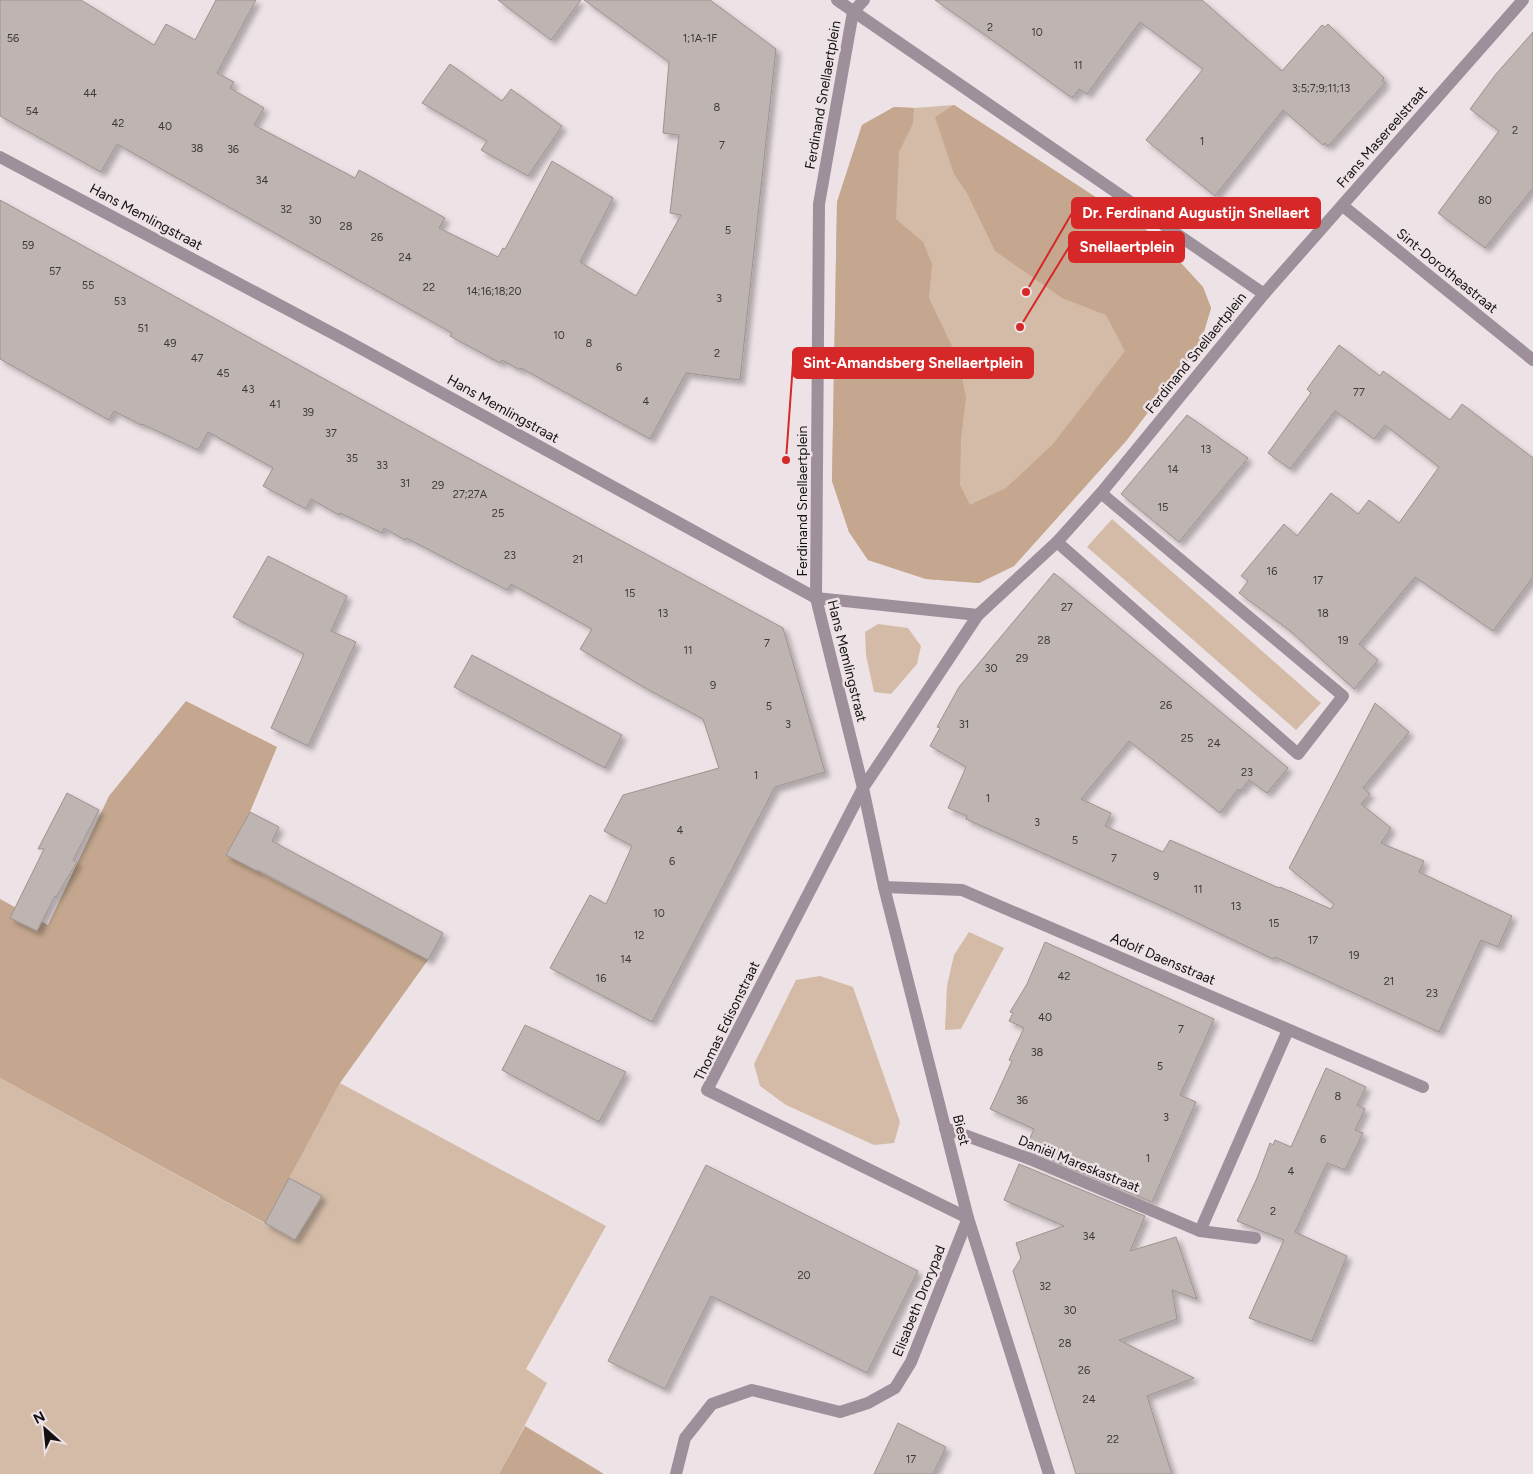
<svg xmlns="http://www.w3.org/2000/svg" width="1533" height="1474" viewBox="0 0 1533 1474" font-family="Figtree,sans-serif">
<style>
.green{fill:#d3bba7}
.forest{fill:#c4a78e}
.building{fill:#beb4b2;stroke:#9c9390;filter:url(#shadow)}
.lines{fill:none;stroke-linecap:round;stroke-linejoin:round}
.minor{stroke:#9d909b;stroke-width:12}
.labels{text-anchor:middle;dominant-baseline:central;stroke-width:5;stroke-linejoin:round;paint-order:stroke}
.number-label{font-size:11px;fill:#3e3939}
.street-label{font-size:14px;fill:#131011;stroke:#ede2e5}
.leader{fill:none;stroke:#d62828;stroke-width:2}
.callout-dot{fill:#d62828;stroke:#ede2e5;stroke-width:2}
.callout{fill:#d62828;stroke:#d62828;stroke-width:2}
.callout-label{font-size:15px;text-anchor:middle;font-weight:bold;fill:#fff}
</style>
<defs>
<filter id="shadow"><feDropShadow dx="4.5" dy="4.5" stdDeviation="2.5" flood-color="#0004"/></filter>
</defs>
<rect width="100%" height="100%" fill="#ede2e5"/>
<g class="green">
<path d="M 954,105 L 1157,237 L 1203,287 L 1211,308 L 1200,345 L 1126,441 L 1014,566 L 979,583 L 926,579 L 868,560 L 849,532 L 832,481 L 837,202 L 862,125 L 894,107 L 914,108 Z"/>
<path d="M 1112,519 L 1321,703 L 1296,730 L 1087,547 Z"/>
<path d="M 878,624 L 908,628 L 921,646 L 917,664 L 891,694 L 874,692 L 866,655 L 865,632 Z"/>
<path d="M 969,932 L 1004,948 L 961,1029 L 945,1030 L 947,986 L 954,955 Z"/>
<path d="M 820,976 L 853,987 L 900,1122 L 894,1143 L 874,1145 L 786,1105 L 760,1086 L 754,1064 L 796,980 Z"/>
<path d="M 0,1078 L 264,1223 L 340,1083 L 606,1226 L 526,1369 L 547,1383 L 499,1474 L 0,1474 Z"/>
</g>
<g class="forest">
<path d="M 954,105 L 1157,237 L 1203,287 L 1211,308 L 1200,345 L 1126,441 L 1014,566 L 979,583 L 926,579 L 868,560 L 849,532 L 832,481 L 837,202 L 862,125 L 894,107 L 914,108 L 913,123 L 899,152 L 896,219 L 923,242 L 932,264 L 929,298 L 958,359 L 966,397 L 961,439 L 960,485 L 970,505 L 1006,488 L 1053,444 L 1125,351 L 1106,315 L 1062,298 L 995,251 L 967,193 L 954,174 L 935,117 Z"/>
<path d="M 186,701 L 277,747 L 250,812 L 227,855 L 428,960 L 340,1083 L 265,1223 L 0,1078 L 0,899 L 48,925 L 109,796 Z"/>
<path d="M 525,1426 L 604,1474 L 499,1474 Z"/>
</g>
<g class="building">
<path d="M 0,0 L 81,0 L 154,45 L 166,24 L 195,40 L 216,0 L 256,0 L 217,73 L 234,82 L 230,88 L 264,108 L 254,125 L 355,178 L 359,170 L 445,218 L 439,228 L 498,257 L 503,248 L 505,249 L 552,161 L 613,198 L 580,262 L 636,296 L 681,215 L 670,213 L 679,135 L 663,133 L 669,62 L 584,0 L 710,0 L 776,49 L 740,380 L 686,373 L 650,439 L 521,368 L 520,370 L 502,360 L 500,363 L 450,336 L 452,333 L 117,144 L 101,172 L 0,116 Z"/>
<path d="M 498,0 L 581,0 L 551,40 Z"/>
<path d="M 935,0 L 1202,0 L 1282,71 L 1322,25 L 1325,27 L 1328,24 L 1384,78 L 1382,81 L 1385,83 L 1328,146 L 1325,143 L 1323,145 L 1283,110 L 1215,196 L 1146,140 L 1203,69 L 1140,22 L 1087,94 L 1079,89 L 1072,98 L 995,42 Z"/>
<path d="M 1533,32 L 1533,188 L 1485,248 L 1438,213 L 1499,131 L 1470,109 L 1496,74 Z"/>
<path d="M 450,64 L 502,101 L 511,89 L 562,126 L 528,176 L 481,150 L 487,141 L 422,103 Z"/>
<path d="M 0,200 L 444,445 L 783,628 L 825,772 L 775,787 L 652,1022 L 550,968 L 590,895 L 606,904 L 632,846 L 604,831 L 623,795 L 719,768 L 703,719 L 647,689 L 580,649 L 592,629 L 511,584 L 507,590 L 406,538 L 405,540 L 384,528 L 382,533 L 340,513 L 339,515 L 311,499 L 306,509 L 263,486 L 273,468 L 208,432 L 198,450 L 142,424 L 141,425 L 114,411 L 109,420 L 0,359 Z"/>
<path d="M 1339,345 L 1380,376 L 1383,371 L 1450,420 L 1462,404 L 1533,458 L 1533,577 L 1493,631 L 1415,577 L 1359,644 L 1378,660 L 1354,689 L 1289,630 L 1239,593 L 1248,581 L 1241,576 L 1284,524 L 1297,536 L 1331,493 L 1358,514 L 1369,500 L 1399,523 L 1439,467 L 1385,425 L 1374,439 L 1335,411 L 1290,469 L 1268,453 L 1311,393 L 1307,389 Z"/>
<path d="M 1187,415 L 1248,458 L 1179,542 L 1121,494 Z"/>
<path d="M 268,556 L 347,596 L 331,631 L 356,642 L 308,746 L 271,728 L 304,654 L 233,617 Z"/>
<path d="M 1054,573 L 1288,768 L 1267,793 L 1249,780 L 1240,791 L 1238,789 L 1220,813 L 1129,741 L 1081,799 L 1111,813 L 1105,826 L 1163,852 L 1170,840 L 1279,888 L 1280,887 L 1331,909 L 1334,904 L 1289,868 L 1375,703 L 1409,732 L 1363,788 L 1370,794 L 1361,804 L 1391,828 L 1381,843 L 1424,861 L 1419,872 L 1512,916 L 1498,947 L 1481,940 L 1439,1032 L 1275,957 L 1273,959 L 1166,908 L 966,819 L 967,816 L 948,808 L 966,767 L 930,746 L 940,728 L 937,727 L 959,687 Z"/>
<path d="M 472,655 L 622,735 L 605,768 L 454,687 Z"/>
<path d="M 67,793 L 99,810 L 73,860 L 77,862 L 56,897 L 55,896 L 37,931 L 10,918 L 44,849 L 38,849 Z"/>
<path d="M 250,812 L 279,827 L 272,841 L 443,933 L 428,960 L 258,870 L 257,871 L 226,855 Z"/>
<path d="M 1045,942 L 1214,1019 L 1180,1095 L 1196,1102 L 1152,1202 L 1025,1149 L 1034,1129 L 990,1109 L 1012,1061 L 1009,1060 L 1024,1028 L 1009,1021 L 1013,1013 L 1010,1012 L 1027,984 Z"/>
<path d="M 525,1025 L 626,1072 L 599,1122 L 502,1070 Z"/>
<path d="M 1326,1068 L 1366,1087 L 1357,1105 L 1365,1109 L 1355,1130 L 1363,1133 L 1345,1170 L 1327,1163 L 1295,1232 L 1347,1256 L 1312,1341 L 1249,1318 L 1284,1240 L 1237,1221 L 1257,1178 L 1270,1143 L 1273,1145 L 1275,1140 L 1291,1147 Z"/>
<path d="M 1019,1164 L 1145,1216 L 1130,1251 L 1176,1237 L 1197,1299 L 1172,1290 L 1177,1319 L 1119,1340 L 1194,1378 L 1147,1396 L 1172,1474 L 1076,1474 L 1013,1271 L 1021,1258 L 1016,1243 L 1064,1226 L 1004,1200 Z"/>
<path d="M 706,1165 L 918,1271 L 867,1373 L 711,1296 L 665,1389 L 608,1361 Z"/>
<path d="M 289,1178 L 322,1196 L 295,1240 L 265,1223 Z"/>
<path d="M 898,1423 L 946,1447 L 933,1474 L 874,1474 Z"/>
</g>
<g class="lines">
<g class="minor">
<path d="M 837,0 L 1264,294"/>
<path d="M 853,12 L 819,204 L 816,598 L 863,788 L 884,887 L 968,1218 L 1049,1474"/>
<path d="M 853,12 L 864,0"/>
<path d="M 0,157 L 349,342 L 816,598 L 978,615"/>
<path d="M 1343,206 L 1533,360"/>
<path d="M 1057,542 L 1298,754 L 1343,696 L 1101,493"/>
<path d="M 884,887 L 962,890 L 1423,1087"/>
<path d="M 945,1128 L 1030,1159 L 1200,1231 L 1255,1238"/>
<path d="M 1200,1231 L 1288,1030"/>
<path d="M 676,1474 L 685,1438 L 712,1404 L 752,1390 L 840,1412 L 868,1403 L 895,1388 L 911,1362 L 968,1218 L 707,1090 L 863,788 L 978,615 L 1057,542 L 1101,493 L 1264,294 L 1523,0"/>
</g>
</g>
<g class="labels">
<g class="number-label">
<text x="990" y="27">2</text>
<text x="1037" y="32">10</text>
<text x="13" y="38">56</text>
<text x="700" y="38">1;1A-1F</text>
<text x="1078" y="65">11</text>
<text x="1321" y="88">3;5;7;9;11;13</text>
<text x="90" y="93">44</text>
<text x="717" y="107">8</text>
<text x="32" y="111">54</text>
<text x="118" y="123">42</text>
<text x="165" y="126">40</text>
<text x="1515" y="130">2</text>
<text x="1202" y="141">1</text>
<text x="722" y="145">7</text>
<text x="197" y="148">38</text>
<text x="233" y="149">36</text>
<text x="262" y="180">34</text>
<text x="1485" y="200">80</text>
<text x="286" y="209">32</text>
<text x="315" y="220">30</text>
<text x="346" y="226">28</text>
<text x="728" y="230">5</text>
<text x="377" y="237">26</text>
<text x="28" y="245">59</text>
<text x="405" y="257">24</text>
<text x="55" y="271">57</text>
<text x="88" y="285">55</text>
<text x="429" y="287">22</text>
<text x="494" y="291">14;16;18;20</text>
<text x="719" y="298">3</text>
<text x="120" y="301">53</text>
<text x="143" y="328">51</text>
<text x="559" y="335">10</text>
<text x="170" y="343">49</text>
<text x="589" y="343">8</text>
<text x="717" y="353">2</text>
<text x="197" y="358">47</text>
<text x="619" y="367">6</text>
<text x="223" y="373">45</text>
<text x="248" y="389">43</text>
<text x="1359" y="392">77</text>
<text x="646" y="401">4</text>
<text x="275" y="404">41</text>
<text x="308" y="412">39</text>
<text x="331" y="433">37</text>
<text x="1206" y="449">13</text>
<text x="352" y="458">35</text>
<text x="382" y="465">33</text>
<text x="1173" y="469">14</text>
<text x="405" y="483">31</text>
<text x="438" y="485">29</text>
<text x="470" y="494">27;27A</text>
<text x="1163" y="507">15</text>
<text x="498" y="513">25</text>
<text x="510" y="555">23</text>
<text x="578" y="559">21</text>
<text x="1272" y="571">16</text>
<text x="1318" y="580">17</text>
<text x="630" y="593">15</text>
<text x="1067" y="607">27</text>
<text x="663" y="613">13</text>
<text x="1323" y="613">18</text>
<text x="1044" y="640">28</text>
<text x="1343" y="640">19</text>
<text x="767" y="643">7</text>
<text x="688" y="650">11</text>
<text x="1022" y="658">29</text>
<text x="991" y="668">30</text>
<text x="713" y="685">9</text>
<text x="1166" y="705">26</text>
<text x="769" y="706">5</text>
<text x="788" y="724">3</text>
<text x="964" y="724">31</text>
<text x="1187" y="738">25</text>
<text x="1214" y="743">24</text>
<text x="1247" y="772">23</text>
<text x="756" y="775">1</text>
<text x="988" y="798">1</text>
<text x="1037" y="822">3</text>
<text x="680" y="830">4</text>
<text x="1075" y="840">5</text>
<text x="1114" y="858">7</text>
<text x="672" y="861">6</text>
<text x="1156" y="876">9</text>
<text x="1198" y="889">11</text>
<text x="1236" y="906">13</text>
<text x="659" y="913">10</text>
<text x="1274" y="923">15</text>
<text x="639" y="935">12</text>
<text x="1313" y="940">17</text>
<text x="1354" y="955">19</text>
<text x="626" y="959">14</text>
<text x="1064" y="976">42</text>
<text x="601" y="978">16</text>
<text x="1389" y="981">21</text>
<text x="1432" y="993">23</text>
<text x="1045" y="1017">40</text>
<text x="1181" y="1029">7</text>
<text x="1037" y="1052">38</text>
<text x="1160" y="1066">5</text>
<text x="1338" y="1096">8</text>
<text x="1022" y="1100">36</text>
<text x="1166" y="1117">3</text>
<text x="1323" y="1139">6</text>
<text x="1148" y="1158">1</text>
<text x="1291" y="1171">4</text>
<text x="1273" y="1211">2</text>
<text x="1089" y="1236">34</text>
<text x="804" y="1275">20</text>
<text x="1045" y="1286">32</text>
<text x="1070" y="1310">30</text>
<text x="1065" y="1343">28</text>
<text x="1084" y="1370">26</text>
<text x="1089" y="1399">24</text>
<text x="1113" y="1439">22</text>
<text x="911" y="1459">17</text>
</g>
<g class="street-label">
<text transform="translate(823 95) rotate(-80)">Ferdinand Snellaertplein</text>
<text transform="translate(1382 137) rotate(-49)">Frans Masereelstraat</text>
<text transform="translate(146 217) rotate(28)">Hans Memlingstraat</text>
<text transform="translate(1447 271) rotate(39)">Sint-Dorotheastraat</text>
<text transform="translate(1196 353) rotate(-51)">Ferdinand Snellaertplein</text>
<text transform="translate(503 409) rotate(29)">Hans Memlingstraat</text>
<text transform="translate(802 501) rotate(-90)">Ferdinand Snellaertplein</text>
<text transform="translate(847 661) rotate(76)">Hans Memlingstraat</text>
<text transform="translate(1163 959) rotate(23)">Adolf Daensstraat</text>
<text transform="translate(727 1021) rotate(-64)">Thomas Edisonstraat</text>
<text transform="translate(961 1130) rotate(76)">Biest</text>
<text transform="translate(1079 1164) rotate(22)">Daniël Mareskastraat</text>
<text transform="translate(919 1301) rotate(-68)">Elisabeth Drorypad</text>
</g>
</g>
<path class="leader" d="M1026 292L1072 213M1020 327L1069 247M786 460L793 363"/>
<g class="callout-dot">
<circle cx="1026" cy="292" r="5"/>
<circle cx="1020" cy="327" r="5"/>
<circle cx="786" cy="460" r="5"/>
</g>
<g class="callout">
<rect x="1072" y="198" width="248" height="30" rx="5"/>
<rect x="1069" y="232" width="115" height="30" rx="5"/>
<rect x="793" y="348" width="240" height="30" rx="5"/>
</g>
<g class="callout-label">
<text x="1196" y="218">Dr. Ferdinand Augustijn Snellaert</text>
<text x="1127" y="252">Snellaertplein</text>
<text x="913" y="368">Sint-Amandsberg Snellaertplein</text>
</g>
<g transform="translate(45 1429) rotate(333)" stroke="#ede2e5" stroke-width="4" paint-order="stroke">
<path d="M0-4L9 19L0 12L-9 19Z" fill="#131011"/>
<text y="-8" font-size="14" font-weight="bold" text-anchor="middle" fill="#131011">N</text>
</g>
</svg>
